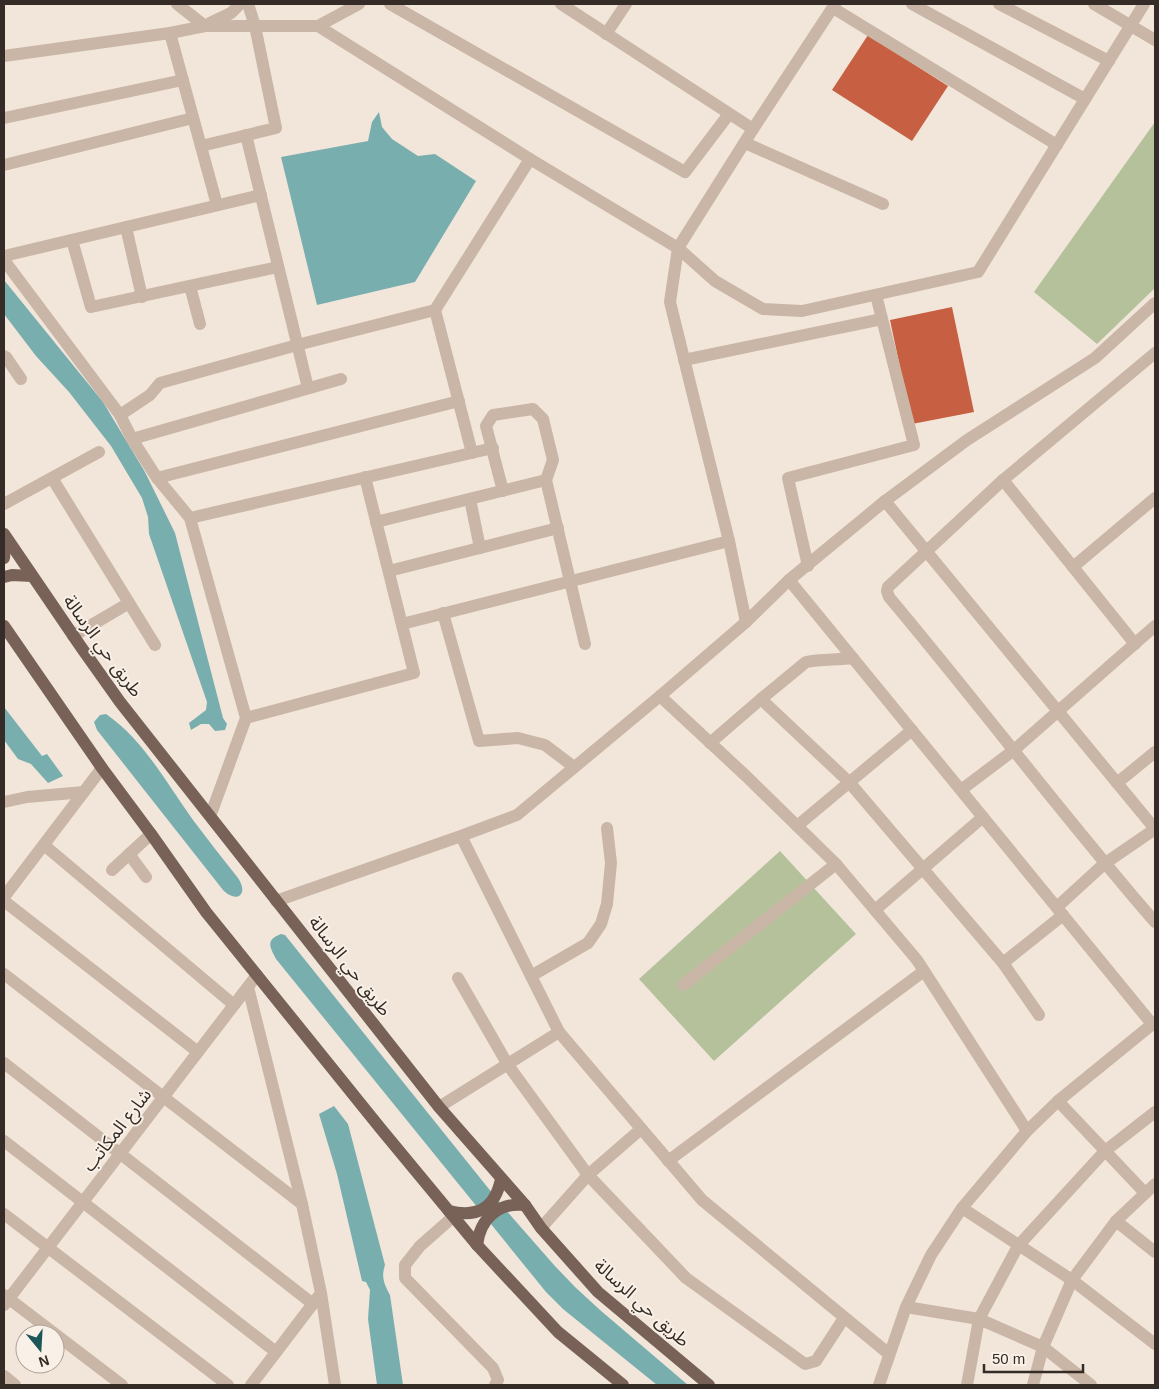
<svg xmlns="http://www.w3.org/2000/svg" width="1159" height="1389" viewBox="0 0 1159 1389" font-family="Helvetica,'Noto Sans Arabic',sans-serif">
<style>
.green{fill:#b5c19a}
.water{fill:#79aeaf}
.building{fill:#c76043}
.lines{fill:none;stroke-linecap:round;stroke-linejoin:round}
.minor{stroke:#cab6a6;stroke-width:12}
.major{stroke:#786258;stroke-width:12}
.labels{text-anchor:middle;dominant-baseline:central;stroke-width:4;stroke-linejoin:round;paint-order:stroke}
.street-label{font-size:18px;fill:#362c27;stroke:#f9f0e7}
</style>
<rect width="100%" height="100%" fill="#f2e6db"/>
<g class="green">
<path d="M 1155,122 L 1155,288 L 1097,344 L 1034,292 Z"/>
<path d="M 780,851 L 856,934 L 714,1061 L 639,979 Z"/>
</g>
<g class="water">
<path d="M 379,112 L 382,127 L 392,139 L 418,156 L 435,154 L 476,181 L 415,282 L 317,305 L 281,157 L 368,141 L 372,122 Z"/>
<path d="M 4,280 L 103,402 L 145,472 L 175,533 L 223,718 L 227,724 L 225,730 L 215,731 L 209,724 L 201,724 L 191,730 L 189,723 L 206,710 L 207,702 L 149,534 L 148,517 L 142,498 L 111,446 L 69,392 L 36,356 L 4,314 Z"/>
<path d="M 4,707 L 42,756 L 47,754 L 63,776 L 48,783 L 31,764 L 18,759 L 4,740 Z"/>
<path d="M 106,714 C 144,740 167,784 193,820 C 208,840 223,859 238,878 C 249,894 237,904 223,890 L 97,730 L 94,722 L 100,715 Z"/>
<path d="M 281,934 L 285,935 L 505,1209 L 554,1265 L 575,1287 L 600,1310 L 688,1385 L 657,1385 L 563,1309 L 546,1292 L 276,959 C 270,947 265,940 281,934 Z"/>
<path d="M 334,1106 L 348,1124 L 385,1265 C 381,1277 384,1284 390,1295 L 403,1385 L 377,1385 L 368,1319 L 370,1290 L 366,1282 L 362,1281 L 337,1174 L 319,1114 Z"/>
</g>
<g class="building">
<path d="M 868,35 L 948,86 L 912,141 L 832,90 Z"/>
<path d="M 952,307 L 974,412 L 912,424 L 890,320 Z"/>
</g>
<g class="lines">
<g class="minor">
<path d="M 177,4 L 205,26"/>
<path d="M 390,4 L 685,172 L 729,114"/>
<path d="M 561,4 L 753,129"/>
<path d="M 912,4 L 1085,99"/>
<path d="M 999,4 L 1109,61"/>
<path d="M 1094,4 L 1155,40"/>
<path d="M 833,8 L 1057,145"/>
<path d="M 210,23 L 231,13 L 240,4"/>
<path d="M 318,26 L 359,4"/>
<path d="M 170,33 L 217,205"/>
<path d="M 606,34 L 626,4"/>
<path d="M 4,56 L 170,33 L 205,26 L 318,26 L 530,159 L 678,248 L 715,281 L 763,309 L 802,311 L 978,272 L 1144,4"/>
<path d="M 4,118 L 183,80"/>
<path d="M 246,135 L 308,388"/>
<path d="M 745,143 L 883,204"/>
<path d="M 201,146 L 276,128 L 255,26 L 248,4"/>
<path d="M 4,165 L 193,118"/>
<path d="M 126,227 L 142,297"/>
<path d="M 72,240 L 91,307 L 278,267"/>
<path d="M 4,256 L 261,195"/>
<path d="M 4,260 L 120,415 L 132,439 L 157,478 L 190,518 L 246,718 L 211,814"/>
<path d="M 190,286 L 200,324"/>
<path d="M 435,310 L 472,453"/>
<path d="M 1155,353 L 1003,480 L 888,587 L 887,591 L 889,597 C 979,704 1063,816 1155,922"/>
<path d="M 4,356 L 6,357 L 21,379"/>
<path d="M 684,360 L 882,319"/>
<path d="M 120,415 L 150,395 L 160,383 L 297,345 L 435,310 L 530,159"/>
<path d="M 132,439 L 341,379"/>
<path d="M 52,478 L 155,645"/>
<path d="M 157,478 L 459,401"/>
<path d="M 1003,480 L 1135,644"/>
<path d="M 503,491 L 486,426 L 493,415 L 533,409 L 543,419 L 553,460 L 546,480 L 585,644"/>
<path d="M 470,499 L 480,548"/>
<path d="M 885,501 L 1155,829"/>
<path d="M 4,504 L 99,452"/>
<path d="M 190,518 L 493,448"/>
<path d="M 376,522 L 546,480"/>
<path d="M 808,566 L 788,478 L 914,445 L 876,295"/>
<path d="M 1073,567 L 1155,498"/>
<path d="M 389,571 L 558,528"/>
<path d="M 789,580 L 1152,1024"/>
<path d="M 443,613 L 479,741 L 518,738 L 545,745 L 574,767"/>
<path d="M 746,622 L 729,541 L 670,302 L 678,248 L 753,129 L 835,4"/>
<path d="M 402,624 L 729,541"/>
<path d="M 73,636 L 129,603"/>
<path d="M 660,696 L 746,776 L 836,864 L 917,960 L 1027,1131"/>
<path d="M 761,699 L 849,782 L 1003,963 L 1039,1015"/>
<path d="M 246,718 L 414,673 L 365,477"/>
<path d="M 710,743 L 761,699 L 806,662 C 820,659 838,660 853,658"/>
<path d="M 1117,783 L 1155,752"/>
<path d="M 961,790 L 1014,750 L 1155,626"/>
<path d="M 4,802 L 27,797 L 84,792"/>
<path d="M 797,826 L 912,730"/>
<path d="M 461,836 L 559,1032 L 702,1200 L 889,1354"/>
<path d="M 44,845 L 234,1005"/>
<path d="M 129,854 L 146,877"/>
<path d="M 112,870 L 151,834"/>
<path d="M 4,897 L 102,768"/>
<path d="M 4,901 L 198,1052"/>
<path d="M 276,901 L 461,836 L 517,815 L 660,696 L 746,622 L 789,580 L 885,501 L 967,440 L 1095,358 L 1155,303"/>
<path d="M 1057,907 L 1104,864 L 1155,829"/>
<path d="M 875,910 L 983,817"/>
<path d="M 1003,963 L 1063,915"/>
<path d="M 4,974 L 302,1204"/>
<path d="M 531,976 L 588,943 L 601,924 L 607,904 L 611,863 L 607,828"/>
<path d="M 458,978 L 508,1065 L 588,1175 L 686,1278 L 805,1364 L 816,1361 L 844,1318"/>
<path d="M 683,985 L 836,864"/>
<path d="M 248,987 L 302,1204 L 321,1293 L 335,1385"/>
<path d="M 4,1063 L 313,1304"/>
<path d="M 1058,1101 L 1145,1193"/>
<path d="M 439,1107 L 559,1032"/>
<path d="M 4,1141 L 276,1352"/>
<path d="M 668,1161 L 924,971"/>
<path d="M 962,1208 L 1072,1280 L 1155,1344"/>
<path d="M 4,1214 L 228,1385"/>
<path d="M 454,1216 L 420,1246 L 405,1265 L 405,1278 L 493,1368 L 498,1380 L 495,1385"/>
<path d="M 1116,1221 L 1155,1252"/>
<path d="M 541,1228 L 588,1175 L 641,1129"/>
<path d="M 4,1295 L 122,1385"/>
<path d="M 4,1305 L 257,975"/>
<path d="M 906,1307 L 979,1319 L 1043,1347 L 1091,1385"/>
<path d="M 4,1376 L 15,1385"/>
<path d="M 251,1385 L 318,1297"/>
<path d="M 879,1385 L 906,1307 L 931,1255 L 962,1208 L 1027,1131 L 1058,1101 L 1155,1022"/>
<path d="M 967,1385 L 979,1319 L 1018,1246 L 1105,1151 L 1155,1112"/>
<path d="M 1033,1385 L 1043,1347 L 1072,1280 L 1116,1221 L 1155,1184"/>
</g>
<g class="major">
<path d="M 4,534 L 81,647 L 120,702 L 439,1107 L 525,1205 L 541,1228 L 598,1292 L 709,1385"/>
<path d="M 4,558 L 6,538"/>
<path d="M 4,577 L 12,575 L 32,576"/>
<path d="M 4,626 L 102,768 L 151,834 L 206,912 L 381,1129 L 477,1245 L 558,1332 L 623,1385"/>
<path d="M 449,1211 C 478,1218 495,1208 501,1179"/>
<path d="M 477,1245 C 480,1219 498,1202 525,1205"/>
</g>
</g>
<g class="labels">
<g class="street-label">
<text transform="translate(103 646) rotate(54)">طريق حي الرسالة</text>
<text transform="translate(350 966) rotate(52)">طريق حي الرسالة</text>
<text transform="translate(117 1130) rotate(-52)">شارع المكاتب</text>
<text transform="translate(642 1303) rotate(42)">طريق حي الرسالة</text>
</g>
</g>
<rect width="1159" height="1389" fill="none" stroke="#362c27" stroke-width="10"/>
<g transform="translate(40 1349) rotate(162)"><circle r="24" fill="#f9f0e7" stroke="#aba29a"/>
<path d="M0-4L9 19L0 12L-9 19Z" fill="#1c5658"/>
<text y="-8" font-size="14" font-weight="bold" text-anchor="middle" fill="#362c27">N</text>
</g>
<path d="M984 1364v8h99v-8" fill="none" stroke="#362c27" stroke-width="2.5"/>
<text x="992" y="1364" font-size="15" fill="#362c27" stroke="#f9f0e7" stroke-width="4" paint-order="stroke">50 m</text>
</svg>
